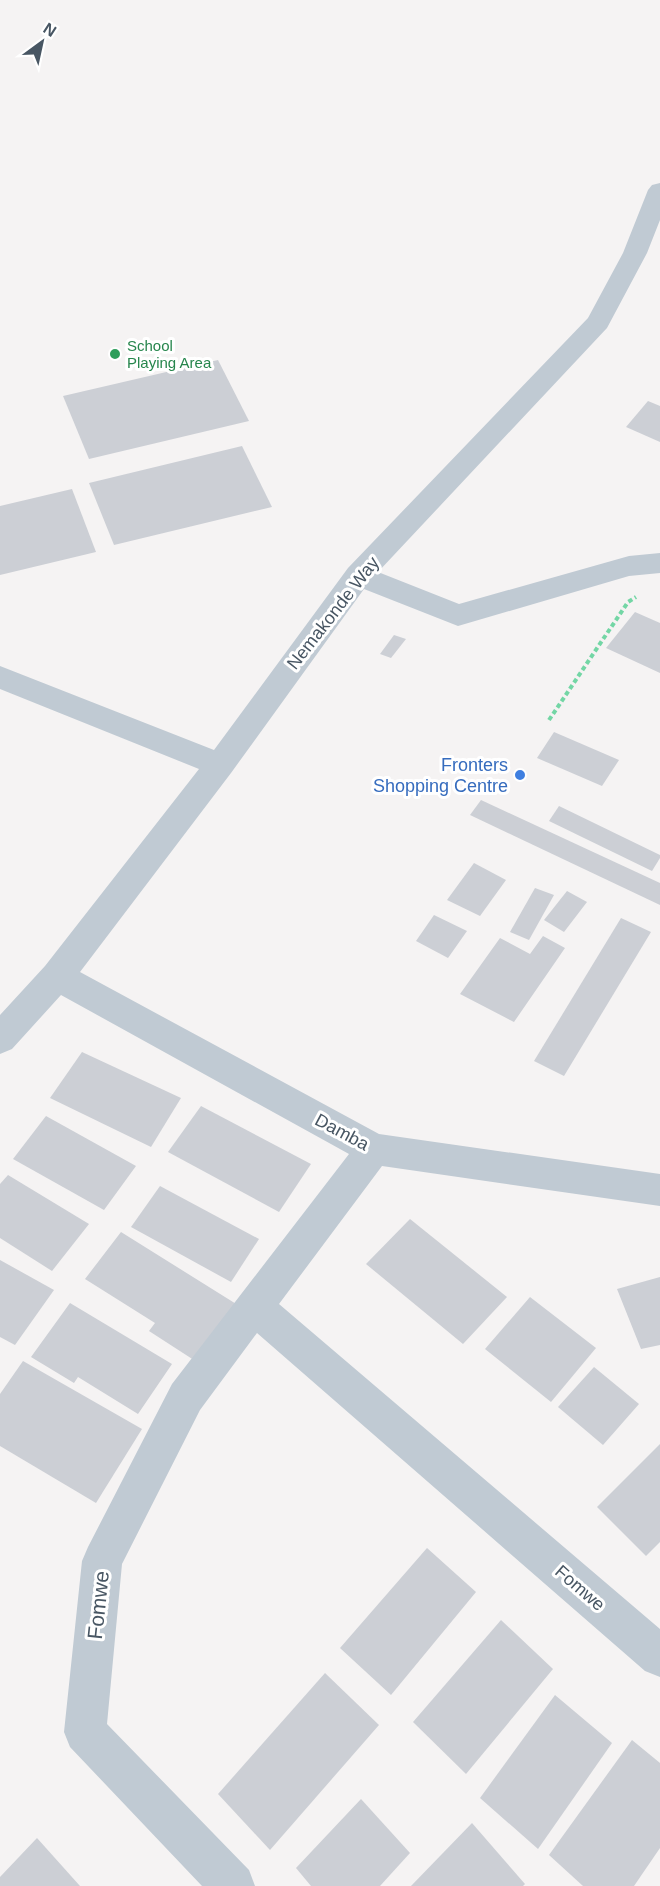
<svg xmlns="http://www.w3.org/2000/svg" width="660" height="1886" viewBox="0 0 660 1886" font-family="Helvetica,sans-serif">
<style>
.building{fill:#cccfd5}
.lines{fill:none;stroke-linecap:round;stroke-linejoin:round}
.path{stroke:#73d6a5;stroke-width:4;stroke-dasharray:4.5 3;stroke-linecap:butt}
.minor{fill:#c0cad3;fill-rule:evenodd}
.leisure-dot{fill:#2e9e5b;stroke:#fff;stroke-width:2}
.shop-dot{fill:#3f7fe0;stroke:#fff;stroke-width:2}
.labels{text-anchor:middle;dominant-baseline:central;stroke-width:6;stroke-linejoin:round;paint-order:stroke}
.far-leisure-label{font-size:15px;fill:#27864d;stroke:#fff;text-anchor:start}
.street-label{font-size:18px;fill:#485663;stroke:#fff}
.shop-label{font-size:18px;fill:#366cbe;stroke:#fff;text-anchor:end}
.near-street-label{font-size:21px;fill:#485663;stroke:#fff}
</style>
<rect width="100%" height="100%" fill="#f5f3f3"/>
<g class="building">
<path d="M 218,360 L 249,421 L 89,459 L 63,396 Z"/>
<path d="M 648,401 L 660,406 L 660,442 L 626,427 Z"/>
<path d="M 242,446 L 272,507 L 114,545 L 89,483 Z"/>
<path d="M 72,489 L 96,552 L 0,575 L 0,506 Z"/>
<path d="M 635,612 L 660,623 L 660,673 L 606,648 Z"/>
<path d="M 394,635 L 406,639 L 391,658 L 380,654 Z"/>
<path d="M 554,732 L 619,760 L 602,786 L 537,758 Z"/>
<path d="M 481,800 L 660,883 L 660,905 L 470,815 Z"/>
<path d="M 559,806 L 660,855 L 660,858 L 652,871 L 549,821 Z"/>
<path d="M 474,863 L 506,880 L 480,916 L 447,900 Z"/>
<path d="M 535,888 L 554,895 L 529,940 L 510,932 Z"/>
<path d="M 567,891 L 587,902 L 564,932 L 544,920 Z"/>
<path d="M 434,915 L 467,931 L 448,958 L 416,941 Z"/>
<path d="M 621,918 L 651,932 L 564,1076 L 534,1061 Z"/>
<path d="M 543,936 L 565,948 L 514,1022 L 460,994 L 500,938 L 530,954 Z"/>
<path d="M 82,1052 L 181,1098 L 151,1147 L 50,1098 Z"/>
<path d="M 201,1106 L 311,1164 L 279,1212 L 168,1152 Z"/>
<path d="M 46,1116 L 136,1166 L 104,1210 L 13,1159 Z"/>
<path d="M 8,1175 L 89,1224 L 52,1271 L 0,1238 L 0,1184 Z"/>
<path d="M 160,1186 L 259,1239 L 231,1282 L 131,1227 Z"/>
<path d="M 410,1219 L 507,1297 L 463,1344 L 366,1264 Z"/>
<path d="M 121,1232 L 241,1307 L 200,1364 L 149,1331 L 155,1323 L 85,1279 Z"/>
<path d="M 0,1260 L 54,1290 L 15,1345 L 0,1337 Z"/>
<path d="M 660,1277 L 660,1345 L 641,1349 L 617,1289 Z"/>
<path d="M 530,1297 L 596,1348 L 551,1402 L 485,1349 Z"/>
<path d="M 70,1303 L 172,1364 L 138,1414 L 78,1377 L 74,1383 L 31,1357 Z"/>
<path d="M 23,1361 L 142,1429 L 96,1503 L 0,1446 L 0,1394 Z"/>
<path d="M 594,1367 L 639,1404 L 603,1445 L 558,1407 Z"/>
<path d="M 660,1444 L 660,1542 L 646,1556 L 597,1507 Z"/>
<path d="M 427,1548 L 476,1592 L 391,1695 L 340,1648 Z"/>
<path d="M 501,1620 L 553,1669 L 466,1774 L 413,1722 Z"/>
<path d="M 325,1673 L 379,1725 L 270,1850 L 218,1794 Z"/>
<path d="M 555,1695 L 612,1743 L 538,1849 L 480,1798 Z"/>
<path d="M 632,1740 L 660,1763 L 660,1848 L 634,1886 L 583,1886 L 549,1855 Z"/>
<path d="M 361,1799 L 410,1853 L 380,1886 L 311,1886 L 296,1868 Z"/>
<path d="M 472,1823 L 525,1884 L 523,1886 L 411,1886 Z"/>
<path d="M 37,1838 L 80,1886 L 0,1886 L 0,1877 Z"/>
</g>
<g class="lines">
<path class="path" d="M 549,720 L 628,602 L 636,597"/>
<path class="minor" d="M 660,183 L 660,220 L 647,253 L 607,328 L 378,572 L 459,604 L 629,556 L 660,553 L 660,573 L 629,576 L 458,626 L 364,589 L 231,773 L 80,972 L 379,1134 L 660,1174 L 660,1206 L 382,1166 L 279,1304 L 660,1629 L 660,1677 L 645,1671 L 257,1333 L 200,1410 L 122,1564 L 107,1724 L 249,1870 L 255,1886 L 202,1886 L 70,1747 L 64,1732 L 82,1561 L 88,1547 L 172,1384 L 349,1154 L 61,995 L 12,1049 L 0,1054 L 0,1015 L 45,966 L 199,769 L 0,689 L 0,666 L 214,750 L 348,568 L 588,318 L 623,253 L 648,190 L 652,185 Z"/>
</g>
<circle class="leisure-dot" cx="115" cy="354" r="6"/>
<circle class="shop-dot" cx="520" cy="775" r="6"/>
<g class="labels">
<g class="far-leisure-label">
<text x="127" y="345">School<tspan x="127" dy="17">Playing Area</tspan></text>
</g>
<g class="street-label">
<text transform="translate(333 613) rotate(-52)">Nemakonde Way</text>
<text transform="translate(342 1132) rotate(28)">Damba</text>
<text transform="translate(580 1588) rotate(41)">Fomwe</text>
</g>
<g class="shop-label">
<text x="508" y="765">Fronters<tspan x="508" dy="21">Shopping Centre</tspan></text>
</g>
<g class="near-street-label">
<text transform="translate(98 1605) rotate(-84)">Fomwe</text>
</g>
</g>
<g transform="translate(42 42) rotate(33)" stroke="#ffffff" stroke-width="4.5" paint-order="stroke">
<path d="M0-4.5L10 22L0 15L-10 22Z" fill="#485663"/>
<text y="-9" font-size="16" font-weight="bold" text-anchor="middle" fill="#485663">N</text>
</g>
</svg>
